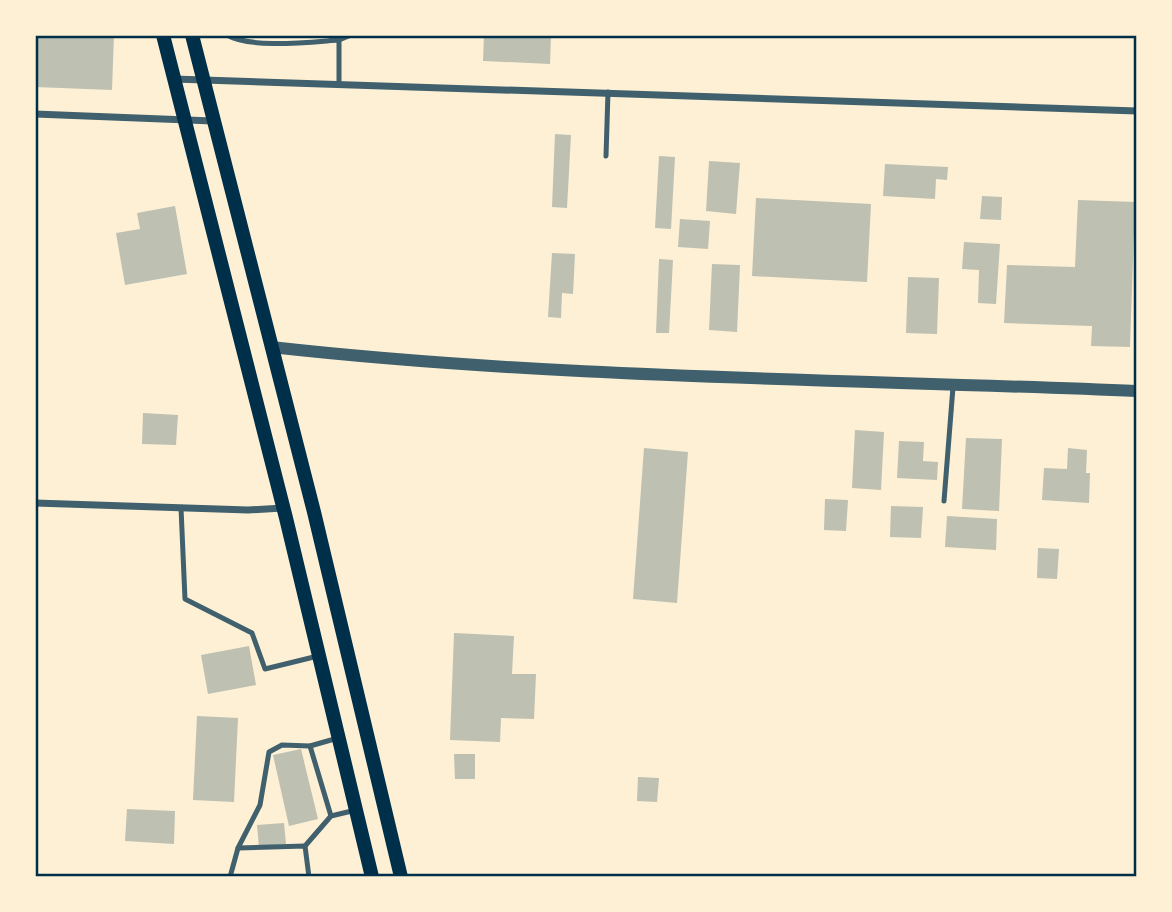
<svg xmlns="http://www.w3.org/2000/svg" width="1172" height="912" viewBox="0 0 1172 912" font-family="'Open Sans',sans-serif">
<style>
.building{fill:#bec0b2}
.lines{fill:none;stroke-linecap:round;stroke-linejoin:round}
.service{stroke:#3f606c;stroke-width:5}
.minor{stroke:#3f606c;stroke-width:7}
.tertiary{stroke:#3f606c;stroke-width:12}
.secondary{stroke:#003049;stroke-width:14}
.neatline{fill:none;stroke:#003049;stroke-width:2.5}
</style>
<rect width="100%" height="100%" fill="#fdf0d5"/>
<g class="building">
<path d="M 35,35 L 114,35 L 112,90 L 35,87 Z"/>
<path d="M 484,35 L 551,35 L 550,64 L 483,61 Z"/>
<path d="M 555,134 L 571,135 L 567,208 L 552,207 Z"/>
<path d="M 659,156 L 675,157 L 671,229 L 655,228 Z"/>
<path d="M 709,161 L 740,163 L 736,214 L 706,211 Z"/>
<path d="M 885,164 L 948,167 L 947,180 L 936,179 L 935,199 L 883,196 Z"/>
<path d="M 982,196 L 1002,197 L 1001,220 L 980,219 Z"/>
<path d="M 756,198 L 871,204 L 867,282 L 752,276 Z"/>
<path d="M 1078,200 L 1135,202 L 1130,347 L 1091,346 L 1092,326 L 1004,323 L 1007,265 L 1075,267 Z"/>
<path d="M 175,206 L 187,274 L 125,285 L 116,233 L 140,229 L 137,213 Z"/>
<path d="M 680,219 L 710,221 L 708,249 L 678,247 Z"/>
<path d="M 964,242 L 1000,244 L 996,304 L 978,303 L 979,270 L 962,269 Z"/>
<path d="M 552,253 L 575,254 L 573,294 L 562,293 L 561,318 L 548,317 Z"/>
<path d="M 659,259 L 673,260 L 669,333 L 656,333 Z"/>
<path d="M 712,264 L 740,265 L 737,332 L 709,330 Z"/>
<path d="M 908,277 L 939,278 L 937,334 L 906,333 Z"/>
<path d="M 143,413 L 178,415 L 176,445 L 142,444 Z"/>
<path d="M 855,430 L 884,432 L 881,490 L 852,488 Z"/>
<path d="M 966,438 L 1002,439 L 999,511 L 962,509 Z"/>
<path d="M 899,441 L 924,442 L 923,461 L 938,462 L 937,480 L 897,478 Z"/>
<path d="M 644,448 L 688,452 L 677,603 L 633,599 Z"/>
<path d="M 1068,448 L 1087,450 L 1086,473 L 1090,473 L 1089,503 L 1042,500 L 1044,468 L 1067,469 Z"/>
<path d="M 825,499 L 848,500 L 846,531 L 824,530 Z"/>
<path d="M 891,506 L 923,507 L 921,538 L 890,537 Z"/>
<path d="M 947,516 L 997,519 L 996,550 L 945,547 Z"/>
<path d="M 1038,548 L 1059,549 L 1057,579 L 1037,578 Z"/>
<path d="M 454,633 L 514,636 L 512,674 L 536,674 L 534,719 L 501,718 L 500,742 L 450,740 Z"/>
<path d="M 249,646 L 256,685 L 208,694 L 201,655 Z"/>
<path d="M 197,716 L 238,718 L 234,802 L 193,800 Z"/>
<path d="M 301,749 L 318,819 L 289,826 L 273,755 Z"/>
<path d="M 454,754 L 475,754 L 475,779 L 455,779 Z"/>
<path d="M 638,777 L 659,778 L 657,802 L 637,801 Z"/>
<path d="M 127,809 L 175,811 L 174,844 L 125,841 Z"/>
<path d="M 284,823 L 286,844 L 259,847 L 257,825 Z"/>
</g>
<g class="lines">
<g class="service">
<path d="M 227,35 C 251,49 310,42 339,40 L 340,35"/>
<path d="M 339,83 L 339,40 L 351,35"/>
<path d="M 606,156 L 608,92"/>
<path d="M 944,501 L 953,387"/>
<path d="M 181,508 L 185,599 L 252,633 L 265,669 L 318,656"/>
<path d="M 310,746 L 331,816"/>
<path d="M 305,846 L 331,816 L 356,810"/>
<path d="M 238,848 L 305,846 L 309,877"/>
<path d="M 230,877 L 238,848 L 260,805 L 269,752 L 282,745 L 310,746 L 338,738"/>
</g>
<g class="minor">
<path d="M 174,79 L 1137,111"/>
<path d="M 35,114 L 213,121"/>
<path d="M 35,503 L 248,510 L 283,508"/>
</g>
<path class="tertiary" d="M 271,347 C 557,379 850,379 1137,391"/>
<g class="secondary">
<path d="M 163,35 L 286,518 L 372,877"/>
<path d="M 192,35 L 314,512 L 401,877"/>
</g>
</g>
<rect width="1172" height="912" fill="none" stroke="#fdf0d5" stroke-width="74"/>
<rect x="37" y="37" width="1098" height="838" class="neatline"/>
</svg>
